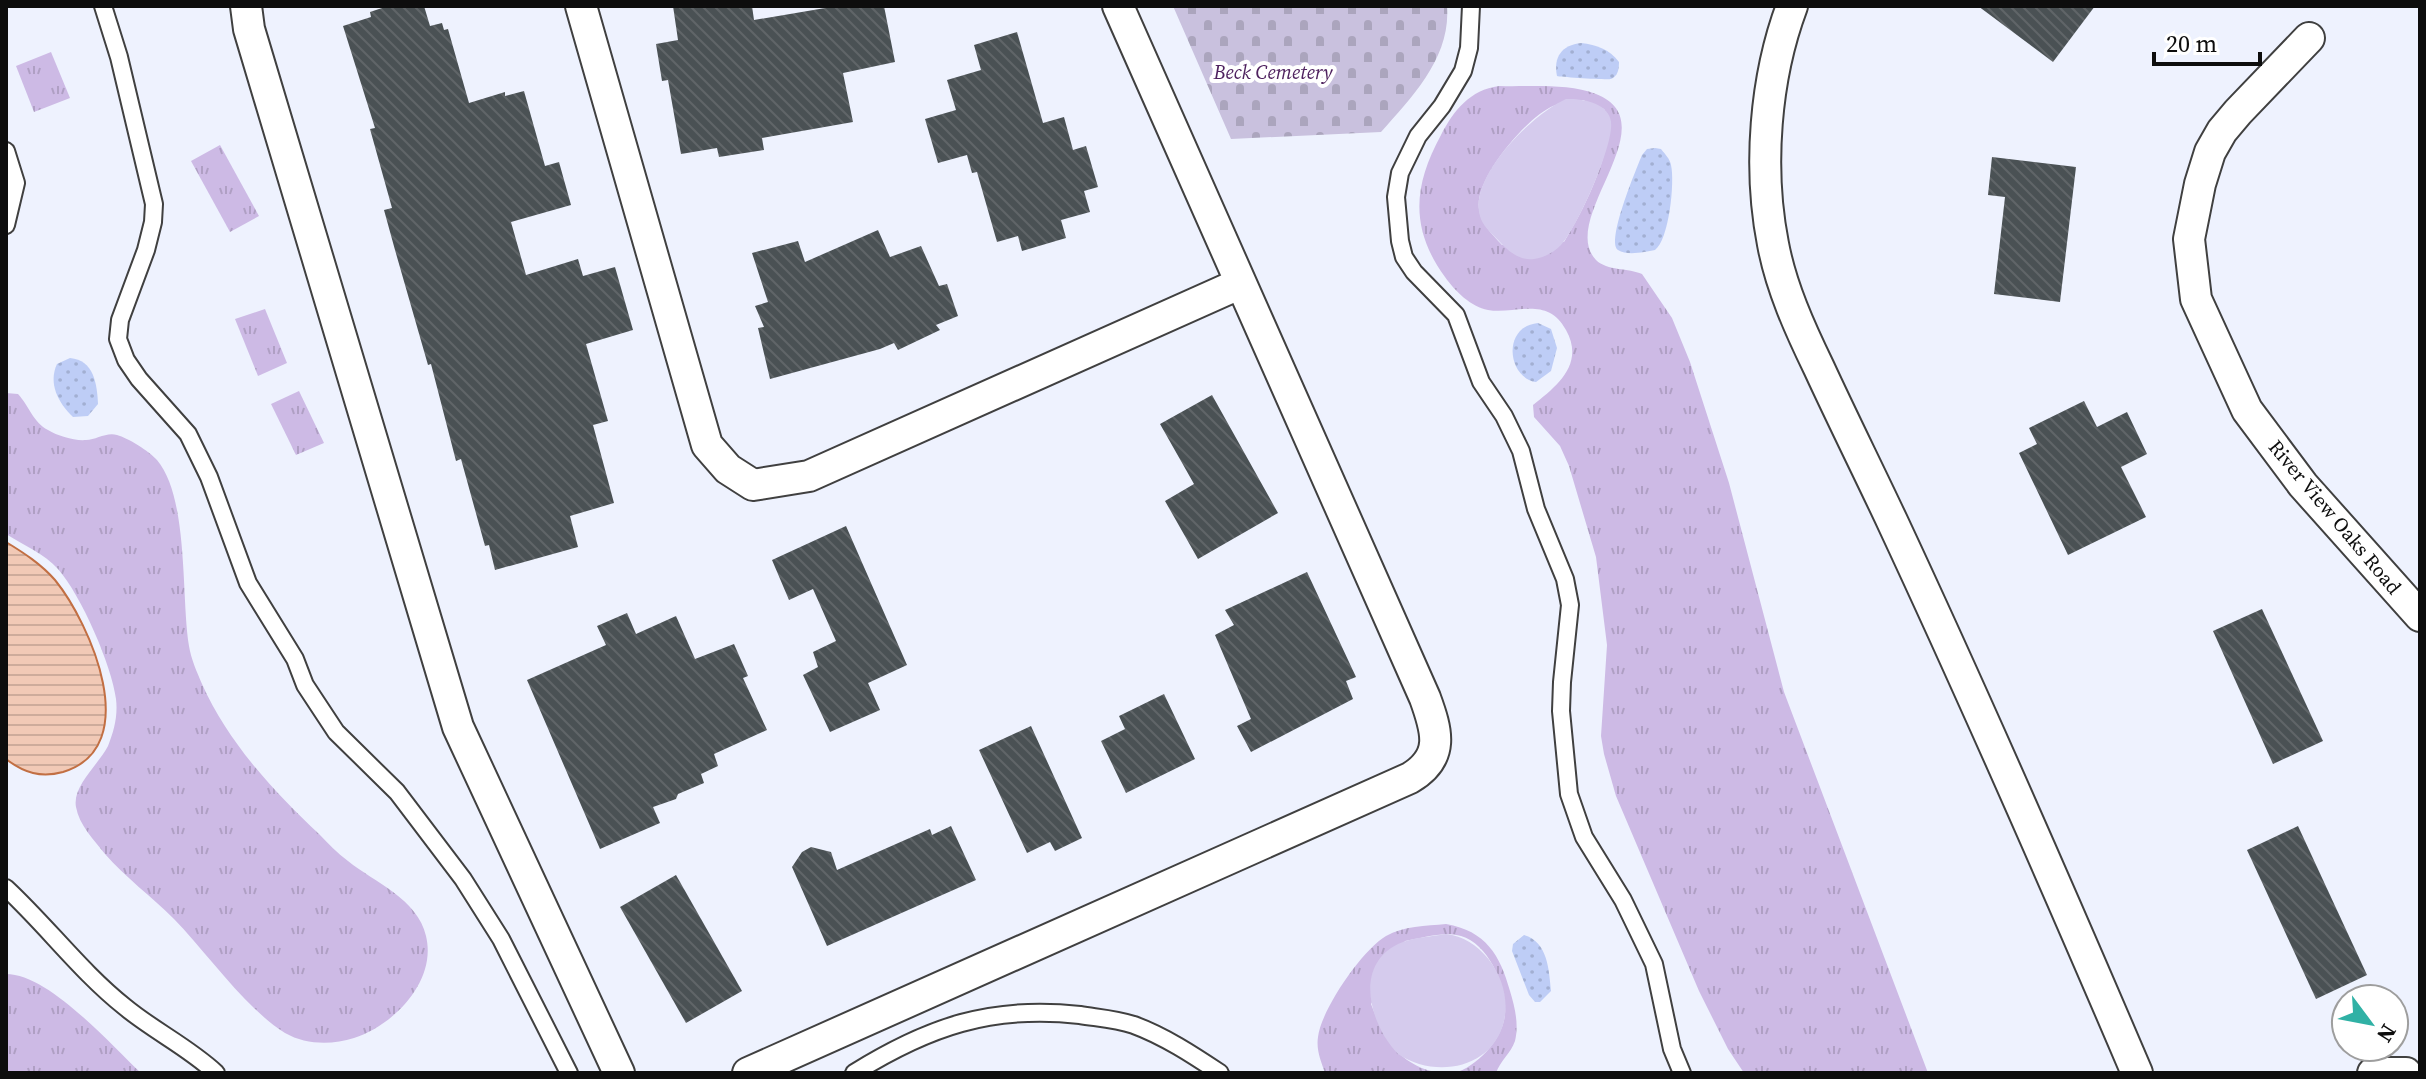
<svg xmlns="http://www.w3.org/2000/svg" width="2426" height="1079" viewBox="0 0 2426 1079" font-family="'Source Serif 4',serif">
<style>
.grass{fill:url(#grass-tufts);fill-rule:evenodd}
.sand{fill:url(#sand-dots)}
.cemetery{fill:url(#cemetery-stones)}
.pitch{fill:#d5cbed}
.water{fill:url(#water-rules);stroke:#c26f43;stroke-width:2}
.building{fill:url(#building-back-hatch)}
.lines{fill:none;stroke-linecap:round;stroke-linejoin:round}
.lane-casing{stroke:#404040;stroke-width:20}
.street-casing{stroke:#404040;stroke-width:34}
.lane{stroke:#fff;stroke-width:16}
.street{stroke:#fff;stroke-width:30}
.labels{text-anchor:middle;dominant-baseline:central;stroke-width:8;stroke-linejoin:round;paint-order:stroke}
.park-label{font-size:20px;font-style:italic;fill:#4f225f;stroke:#fff}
.street-label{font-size:20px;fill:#0d0d0d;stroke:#fff}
</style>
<defs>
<pattern id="grass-tufts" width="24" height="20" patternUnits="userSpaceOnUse" patternTransform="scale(2)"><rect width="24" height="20" fill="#cdbae5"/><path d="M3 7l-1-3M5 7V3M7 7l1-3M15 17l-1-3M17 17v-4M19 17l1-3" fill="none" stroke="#af9fc3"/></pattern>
<pattern id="sand-dots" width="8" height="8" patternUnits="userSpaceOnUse" patternTransform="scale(2)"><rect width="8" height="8" fill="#becdf6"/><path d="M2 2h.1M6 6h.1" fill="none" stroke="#a2afd2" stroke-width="1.8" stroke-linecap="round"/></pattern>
<pattern id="cemetery-stones" width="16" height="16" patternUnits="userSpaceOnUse" patternTransform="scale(2)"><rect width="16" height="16" fill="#c9c1de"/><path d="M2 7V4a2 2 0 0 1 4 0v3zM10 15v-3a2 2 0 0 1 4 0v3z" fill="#aba5bd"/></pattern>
<pattern id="water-rules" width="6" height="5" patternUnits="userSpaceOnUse" patternTransform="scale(2)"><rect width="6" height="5" fill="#f1c9b6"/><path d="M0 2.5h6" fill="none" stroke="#cdab9b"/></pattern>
<pattern id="building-back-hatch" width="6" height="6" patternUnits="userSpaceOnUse" patternTransform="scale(2)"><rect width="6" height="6" fill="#4a5154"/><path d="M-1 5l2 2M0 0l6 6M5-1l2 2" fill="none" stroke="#606568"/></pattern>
</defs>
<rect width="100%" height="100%" fill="#eef2fe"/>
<g class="grass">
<path d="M 51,52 L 70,98 L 34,112 L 16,66 Z"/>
<path d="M 1499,86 C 1530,87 1567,83 1596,94 C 1670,123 1557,219 1596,260 C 1607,271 1629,268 1642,274 L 1672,318 L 1690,362 L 1729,483 L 1784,692 L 1928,1073 L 1744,1073 L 1728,1049 L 1699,991 L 1616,796 L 1604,754 L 1601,736 L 1607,645 L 1596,557 L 1569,466 L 1560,446 L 1534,417 L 1533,405 C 1557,386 1585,364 1566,330 C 1547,295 1515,315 1488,310 C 1471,307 1455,291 1445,277 C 1410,229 1413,186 1441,135 C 1454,110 1470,90 1499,86 ZM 1583,100 L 1604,109 L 1611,123 C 1605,165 1586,206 1564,242 L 1502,245 C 1492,234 1481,224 1479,209 C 1474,179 1527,117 1553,106 C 1562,102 1574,102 1583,100 Z"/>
<path d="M 220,145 L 259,216 L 230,232 L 191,161 Z"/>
<path d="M 265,309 L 287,363 L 258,376 L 235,319 Z"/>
<path d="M 299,391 L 324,443 L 296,455 L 271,404 Z"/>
<path d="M 6,393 L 18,394 C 29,406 33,422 48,430 C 58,436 74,441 86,440 C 96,440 106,432 117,435 C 128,438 149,451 157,460 C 189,498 181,597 189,646 C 191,659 197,672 202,684 C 228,742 273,791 319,834 C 328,843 337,853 348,861 C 374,882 418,899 426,936 C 437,981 394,1025 354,1038 C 332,1045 306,1045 285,1033 C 245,1008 208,954 174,919 C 152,897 125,877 105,854 C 94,840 79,825 76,807 C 72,786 99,764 108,746 C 114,731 118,716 116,699 C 112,666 81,595 58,569 C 45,554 23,545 6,534 Z"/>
<path d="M 1446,924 C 1486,931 1500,955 1510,991 C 1515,1008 1519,1024 1515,1041 C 1511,1053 1500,1061 1496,1073 L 1454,1073 C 1477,1067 1503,1039 1505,1014 C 1507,987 1489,944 1461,936 C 1444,931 1422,938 1405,941 L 1371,1004 C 1385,1040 1399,1065 1439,1073 L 1325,1073 C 1321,1061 1316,1050 1318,1037 C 1321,1010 1362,950 1386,936 C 1403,926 1426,926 1446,924 Z"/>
<path d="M 6,974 C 49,974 110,1044 141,1073 L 6,1073 Z"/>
</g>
<g class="sand">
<path d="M 1581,43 C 1597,45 1609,49 1619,62 C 1619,69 1618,76 1611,79 C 1607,80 1560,77 1557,76 C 1553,57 1562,45 1581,43 Z"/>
<path d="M 1655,148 L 1661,149 C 1665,154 1670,159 1671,165 C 1675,182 1669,240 1655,250 C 1645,252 1627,256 1618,250 C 1606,241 1636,170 1642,155 L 1647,149 Z"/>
<path d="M 1538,323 L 1551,329 L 1557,348 L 1551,371 L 1536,382 C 1508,378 1501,327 1538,323 Z"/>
<path d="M 70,358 C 94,360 97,384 98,404 L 88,416 L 73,417 C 58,403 48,383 57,364 Z"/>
<path d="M 1524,935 C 1548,942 1549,970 1551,991 L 1540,1002 L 1535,1002 L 1529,995 L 1512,951 L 1513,944 Z"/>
</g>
<path class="cemetery" d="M 1173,6 L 1447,6 C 1451,57 1413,96 1381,132 L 1231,139 Z"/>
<g class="pitch">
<path d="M 1566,99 C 1582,98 1609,103 1611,122 C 1614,145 1577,228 1561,245 C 1554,252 1544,258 1534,259 C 1519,261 1507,250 1498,240 C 1491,233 1482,225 1480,216 C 1468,176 1534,113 1566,99 Z"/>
<path d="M 1446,934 C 1484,938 1513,983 1504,1021 C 1493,1069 1435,1079 1398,1054 C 1370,1025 1353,966 1398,944 C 1413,937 1430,937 1446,934 Z"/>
</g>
<path class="water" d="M 6,542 C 24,553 41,564 55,580 C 90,623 145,747 63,772 C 41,778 24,773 6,759 Z"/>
<g class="building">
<path d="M 388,6 L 424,6 L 430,26 L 442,23 L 444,30 L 448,29 L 469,103 L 505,92 L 505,96 L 524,91 L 545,166 L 559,162 L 571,205 L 511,222 L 526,275 L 578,259 L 583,276 L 615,267 L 633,330 L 586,344 L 608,421 L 593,425 L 614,503 L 570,516 L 578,547 L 495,570 L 489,545 L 485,546 L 461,459 L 456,461 L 431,364 L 428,365 L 395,250 L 384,210 L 392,208 L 370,129 L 375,128 L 343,26 L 371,17 L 370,12 Z"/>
<path d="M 673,6 L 752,6 L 754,20 L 837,6 L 884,6 L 895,62 L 843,73 L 853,122 L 762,138 L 764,150 L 719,157 L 717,148 L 681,154 L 668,80 L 662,81 L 656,44 L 678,40 Z"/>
<path d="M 1978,6 L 2095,6 L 2053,62 Z"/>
<path d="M 1017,32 L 1043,123 L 1064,117 L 1073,150 L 1086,146 L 1098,187 L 1084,191 L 1090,212 L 1061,220 L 1066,238 L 1022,251 L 1018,236 L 997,242 L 977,172 L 972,173 L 967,155 L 938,163 L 925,119 L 956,110 L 947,80 L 981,70 L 974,45 Z"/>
<path d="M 1992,157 L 2076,167 L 2060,302 L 1994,294 L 2005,197 L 1988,195 Z"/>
<path d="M 878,230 L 890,257 L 921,246 L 939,286 L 947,284 L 958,316 L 936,325 L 940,330 L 898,350 L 894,343 L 880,349 L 770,379 L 758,328 L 764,327 L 755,306 L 768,302 L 752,253 L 798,241 L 805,262 Z"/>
<path d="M 1212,395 L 1278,513 L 1198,559 L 1165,501 L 1194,484 L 1160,424 Z"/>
<path d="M 2084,401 L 2097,427 L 2127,412 L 2147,454 L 2121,467 L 2146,517 L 2068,555 L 2019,453 L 2037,444 L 2029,428 Z"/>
<path d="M 846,526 L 907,665 L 868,683 L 880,710 L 830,732 L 803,675 L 818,667 L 813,652 L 836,641 L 813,589 L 789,600 L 772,560 Z"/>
<path d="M 1307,572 L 1356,677 L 1346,681 L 1353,699 L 1251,752 L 1237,726 L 1251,719 L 1215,635 L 1234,625 L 1225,610 Z"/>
<path d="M 2262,609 L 2323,741 L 2273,764 L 2213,631 Z"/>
<path d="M 627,613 L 636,634 L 676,616 L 695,659 L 734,644 L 748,676 L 743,678 L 767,730 L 714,754 L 718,766 L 701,774 L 704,783 L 678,794 L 676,799 L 653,807 L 660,823 L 600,849 L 527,680 L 606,645 L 597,626 Z"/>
<path d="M 1164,694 L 1195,759 L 1126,793 L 1101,741 L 1125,729 L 1119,716 Z"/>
<path d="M 1031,726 L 1082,838 L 1055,851 L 1050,842 L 1027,853 L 979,750 Z"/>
<path d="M 951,826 L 976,880 L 827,946 L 792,867 L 802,852 L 811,847 L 831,852 L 837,870 L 930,829 L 932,835 Z"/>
<path d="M 2298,826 L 2367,975 L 2316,999 L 2247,850 Z"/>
<path d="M 676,875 L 742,991 L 686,1023 L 620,907 Z"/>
</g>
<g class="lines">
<g class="lane-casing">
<g id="lane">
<path d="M 103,6 L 119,57 L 154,204 L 153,222 L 146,250 L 120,320 L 118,339 L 126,360 L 139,379 L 188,434 L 209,477 L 248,583 L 295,659 L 305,685 L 336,732 L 397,792 L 463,879 L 501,939 L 569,1073"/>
<path d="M 1471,6 L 1469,48 L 1463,71 L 1442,106 L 1418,136 L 1400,173 L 1396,197 L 1400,241 L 1404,257 L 1414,272 L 1456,315 L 1481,382 L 1504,416 L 1521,451 L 1536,509 L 1565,579 L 1570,605 L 1562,682 L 1561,711 L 1569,794 L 1584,837 L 1623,900 L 1654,964 L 1672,1049 L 1682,1073"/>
<path d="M 6,151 L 16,183 L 6,225"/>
<path d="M 6,888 C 47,926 81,972 125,1007 C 154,1031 188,1047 216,1073"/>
<path d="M 854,1073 C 928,1027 991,1005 1080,1015 C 1099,1018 1116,1019 1134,1025 C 1164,1036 1193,1055 1220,1073"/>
</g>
</g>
<g class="street-casing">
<g id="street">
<path d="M 246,6 L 249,29 L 458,727 L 619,1073"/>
<path d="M 581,6 L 707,445 L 728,469 L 753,485 L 809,476 L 1239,284"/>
<path d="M 1792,6 C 1765,78 1758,168 1773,244 C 1781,287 1800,329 1819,368 C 1843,420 1868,470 1892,521 C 1977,703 2058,888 2137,1073"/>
<path d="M 2309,38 L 2238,112 L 2222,131 L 2210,152 L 2200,184 L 2189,239 L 2196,299 L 2247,410 L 2303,485 L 2420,616"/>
<path d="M 748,1073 L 1410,778 C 1445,757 1437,731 1425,698 L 1118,6"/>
<path d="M 2373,1073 L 2406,1073"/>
</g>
</g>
<use href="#lane" class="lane"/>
<use href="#street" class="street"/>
</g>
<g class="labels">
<g class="park-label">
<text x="1273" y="72">Beck Cemetery</text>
</g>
<g class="street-label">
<text transform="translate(2335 517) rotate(50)">River View Oaks Road</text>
</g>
</g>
<rect width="2426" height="1079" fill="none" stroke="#0d0d0d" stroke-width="16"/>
<g transform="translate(2370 1023) rotate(122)"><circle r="38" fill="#ffffff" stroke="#9e9e9e" stroke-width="2"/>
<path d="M0-6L14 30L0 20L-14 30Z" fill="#30b1a5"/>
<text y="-12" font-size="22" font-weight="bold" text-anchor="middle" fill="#0d0d0d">N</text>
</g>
<path d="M2154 52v12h106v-12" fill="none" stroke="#0d0d0d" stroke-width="4"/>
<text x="2166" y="52" font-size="24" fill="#0d0d0d" stroke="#ffffff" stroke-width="6" paint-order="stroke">20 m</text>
</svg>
